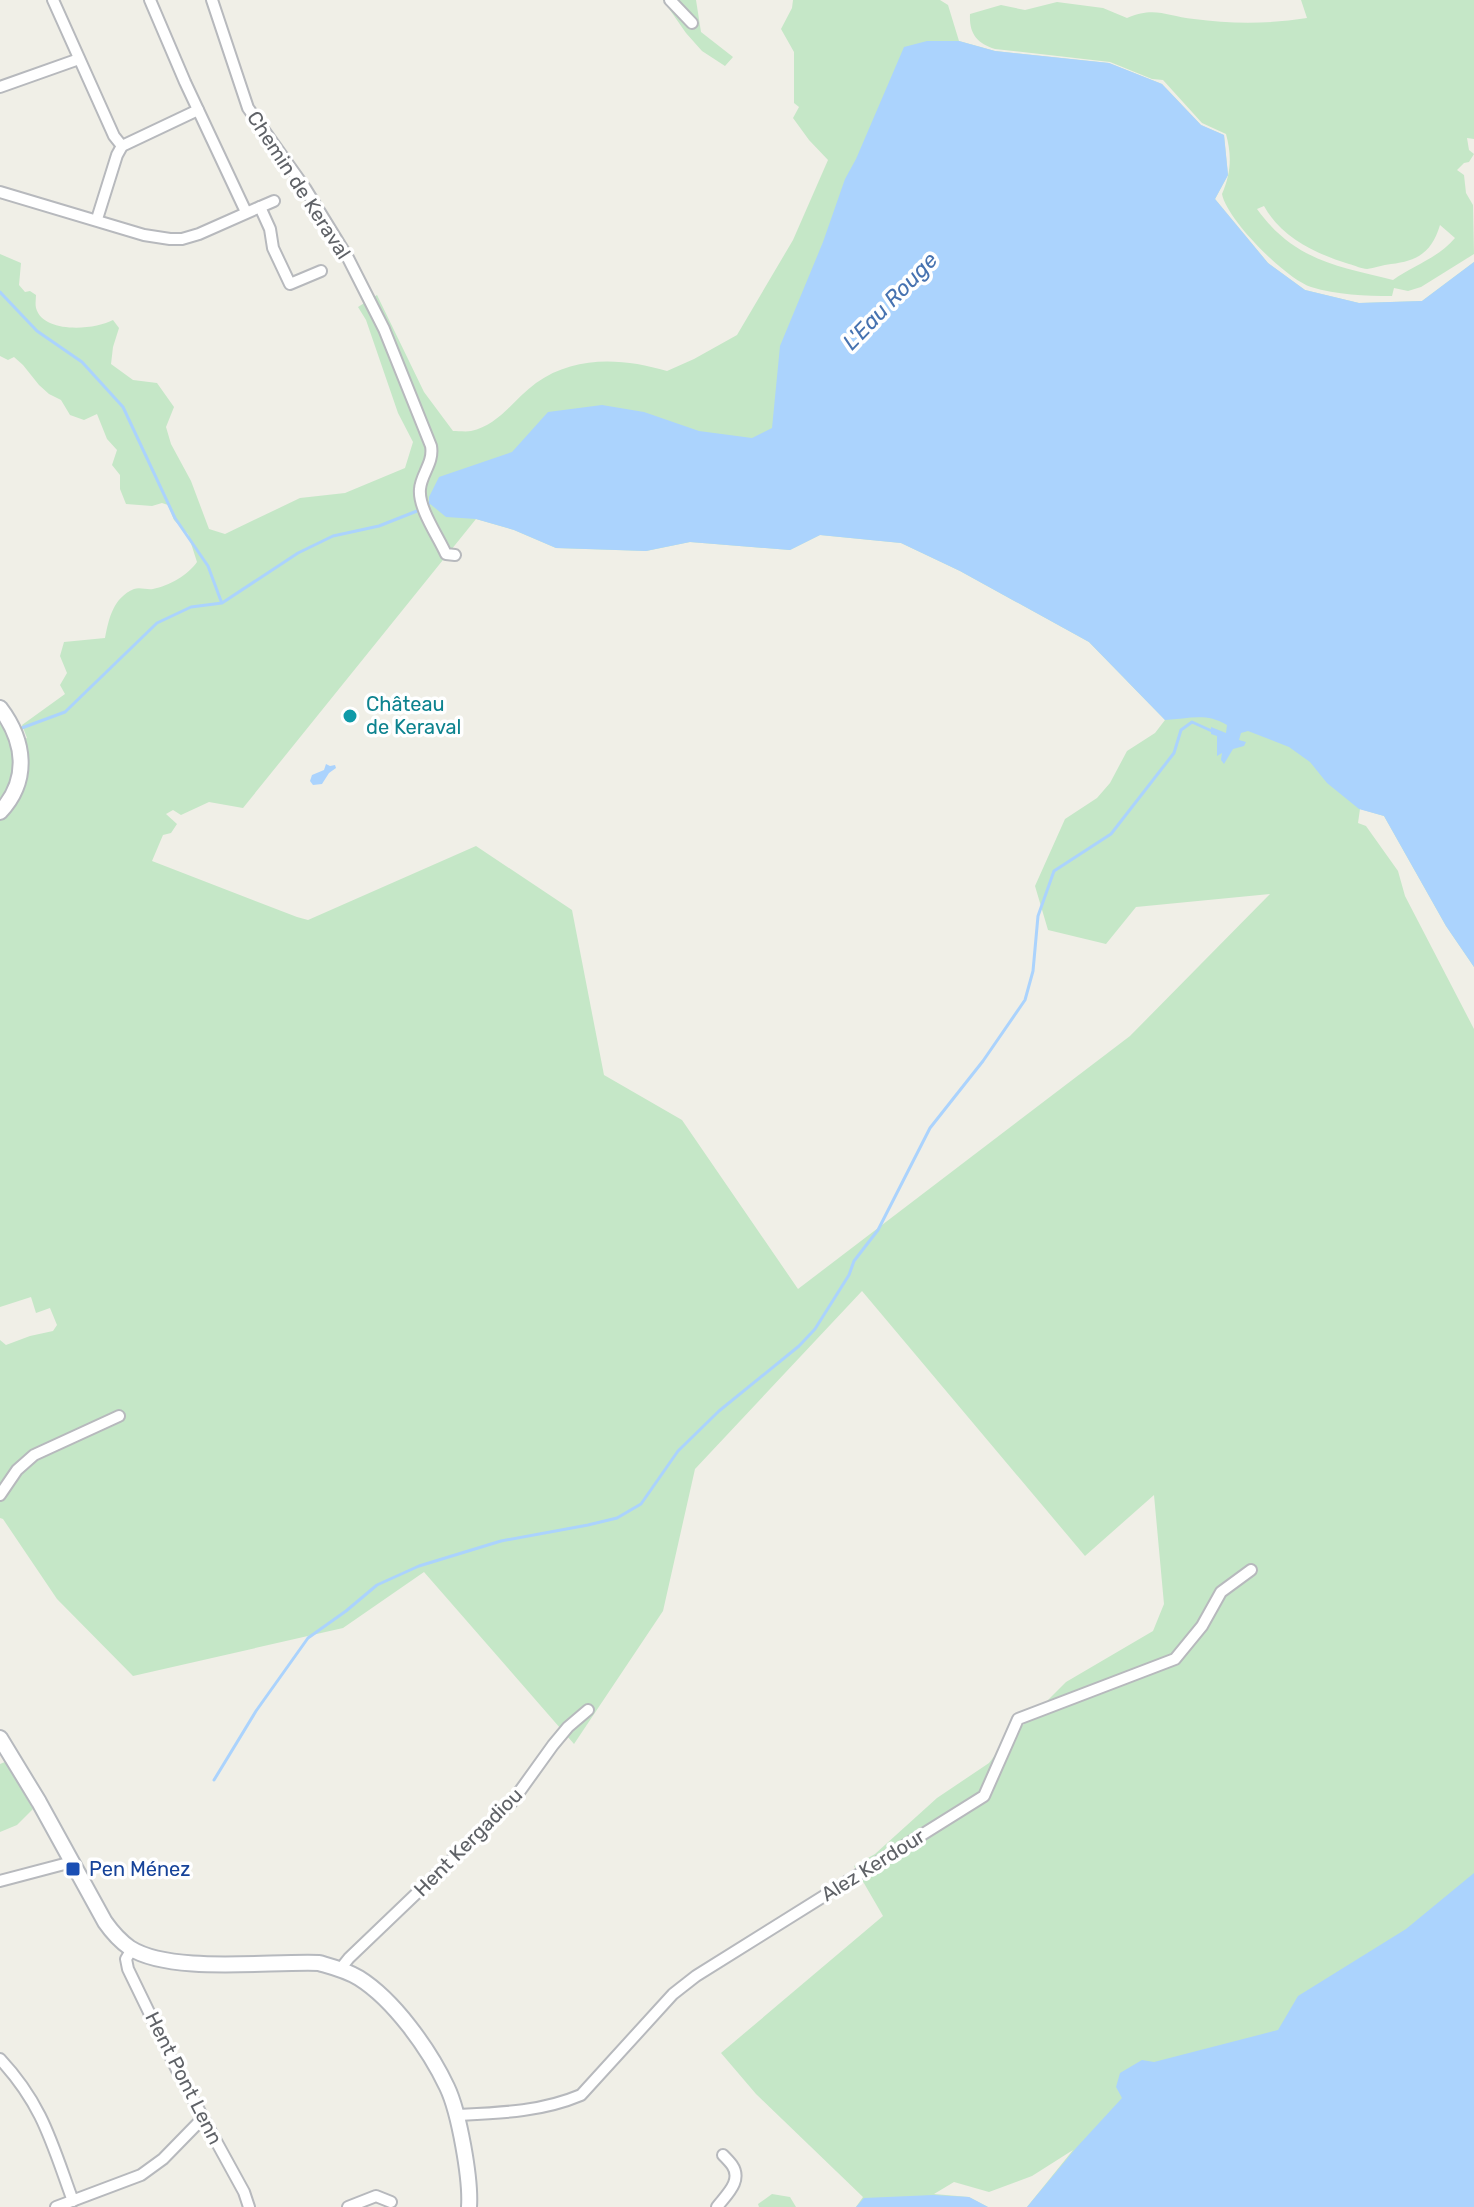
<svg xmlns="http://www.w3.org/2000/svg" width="1474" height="2207" viewBox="0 0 1474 2207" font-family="Rubik,sans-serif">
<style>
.green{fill:#c5e7c7;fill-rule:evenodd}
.water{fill:#abd3fd}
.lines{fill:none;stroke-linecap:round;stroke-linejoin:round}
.stream{stroke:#abd3fd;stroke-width:3}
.street-casing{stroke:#b7b9bd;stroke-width:14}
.secondary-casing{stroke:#b6b9be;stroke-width:18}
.street{stroke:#fff;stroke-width:10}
.secondary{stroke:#fff;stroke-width:14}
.culture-dot{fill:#0f9aa8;stroke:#fff;stroke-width:3}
.transit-dot{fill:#1a4fb4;stroke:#fff;stroke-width:3}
.labels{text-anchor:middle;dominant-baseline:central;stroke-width:7;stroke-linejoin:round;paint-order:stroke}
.street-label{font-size:20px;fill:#5f6267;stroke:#fff}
.culture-label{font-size:20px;fill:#0d838f;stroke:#fff;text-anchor:start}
.transit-label{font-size:20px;fill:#164399;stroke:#fff;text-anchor:start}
.water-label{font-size:22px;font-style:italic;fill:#4672b0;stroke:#fff}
</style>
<rect width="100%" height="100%" fill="#f0efe7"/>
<g class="green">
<path d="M 663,0 L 696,0 L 701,32 L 733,57 L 725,66 L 702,51 L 686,33 Z"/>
<path d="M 793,0 L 940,0 L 948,5 L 959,41 L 995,51 L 1109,63 L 1162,84 L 1201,125 L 1224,135 L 1228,175 L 1215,199 L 1268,263 L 1305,290 L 1359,303 L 1422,301 L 1474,262 L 1474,967 L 1446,926 L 1384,816 L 1360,809 L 1358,823 L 1366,826 L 1398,871 L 1405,896 L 1474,1029 L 1474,2207 L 1027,2207 L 1073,2150 L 1032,2176 L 989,2192 L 954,2182 L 934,2194 L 969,2197 L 988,2207 L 856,2207 L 863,2197 L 756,2094 L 721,2053 L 883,1916 L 854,1866 L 875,1854 L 937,1798 L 989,1763 L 1002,1746 L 1066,1682 L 1153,1631 L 1164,1604 L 1154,1495 L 1085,1556 L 862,1291 L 695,1469 L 663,1611 L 574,1744 L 424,1572 L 343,1628 L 133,1676 L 57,1599 L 3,1519 L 0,1518 L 0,1340 L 6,1345 L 30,1336 L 53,1331 L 57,1325 L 50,1308 L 36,1313 L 31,1297 L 0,1307 L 0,714 L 11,743 L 27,738 L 22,725 L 65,694 L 60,685 L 67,673 L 60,656 L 64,642 L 105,638 C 109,618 113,598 134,589 C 140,587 147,590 153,589 C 169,586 188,575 197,562 L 188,534 L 174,520 L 168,505 L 162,503 L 152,506 L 126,504 L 120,489 L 120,475 L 112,465 L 117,450 L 107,439 L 97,414 L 84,420 L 70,415 L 61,400 L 49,394 L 39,385 L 23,365 L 14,357 L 8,360 L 0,356 L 0,254 L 21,263 L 19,285 L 25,292 L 30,291 L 36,295 C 36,299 35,303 36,308 C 43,334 95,330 113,320 L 119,328 L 113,347 L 111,364 L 133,380 L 157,383 L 174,407 L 166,427 L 171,444 L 191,481 L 209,529 L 225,534 L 300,498 L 345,493 L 405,468 L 413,442 L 398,413 L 366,320 L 358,307 L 377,295 L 424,392 L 453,431 C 458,431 466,432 471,431 C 499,425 514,399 536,383 C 575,355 623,358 667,371 L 694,359 L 737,335 L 793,240 L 828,160 L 809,140 L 793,118 L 799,107 L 794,103 L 794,52 L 781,29 L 792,8 ZM 476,519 L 514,530 L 556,548 L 646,551 L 690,542 L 790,550 L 820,535 L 901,543 L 960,571 L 1089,642 L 1165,720 L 1155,733 L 1127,751 L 1110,783 L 1097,798 L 1065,819 L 1035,886 L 1048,930 L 1106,944 L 1136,907 L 1270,894 L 1130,1036 L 798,1289 L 682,1120 L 604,1075 L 572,910 L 476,846 L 308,920 L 297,917 L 152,861 L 163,835 L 171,833 L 177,824 L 166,814 L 173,810 L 181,815 L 209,802 L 243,808 Z"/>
<path d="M 1301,0 L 1474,0 L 1474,139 L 1467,138 L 1469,150 L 1474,154 L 1469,162 L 1464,163 L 1457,170 L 1464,175 L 1466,193 L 1473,205 L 1474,254 L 1421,287 L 1408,291 L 1394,288 L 1392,296 C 1365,296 1337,295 1311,287 C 1286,279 1227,220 1222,194 C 1231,173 1232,156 1226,134 L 1202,123 L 1163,80 L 1152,79 L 1110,62 L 995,49 C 977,43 969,34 970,14 L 1001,5 L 1025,10 L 1057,2 L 1103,8 L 1127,18 C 1155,6 1166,16 1194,19 C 1231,24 1270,24 1307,18 ZM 1264,206 C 1281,237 1316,254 1349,264 C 1354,265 1362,269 1367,269 C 1374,268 1383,265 1391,264 C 1418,261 1432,252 1440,225 L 1455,238 C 1438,258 1414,265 1393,280 C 1336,266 1294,260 1257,209 Z"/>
<path d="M 5,1762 L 33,1809 L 17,1825 L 0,1832 L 0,1764 Z"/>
<path d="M 772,2194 L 790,2197 L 796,2207 L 759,2207 L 758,2204 Z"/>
</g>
<g class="water">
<path d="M 927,41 L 959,41 L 995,51 L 1109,63 L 1162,84 L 1201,125 L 1224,135 L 1228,175 L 1215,199 L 1268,263 L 1305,290 L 1359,303 L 1422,301 L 1474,262 L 1474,967 L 1446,926 L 1384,816 L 1359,809 L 1327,783 L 1310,762 L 1289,747 L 1248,731 L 1241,733 L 1239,740 L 1246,742 L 1244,746 L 1233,749 L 1224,764 L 1221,760 L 1222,753 L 1217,756 L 1217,736 L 1211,734 L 1211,727 L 1226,733 L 1227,725 C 1206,712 1188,719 1165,720 L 1089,642 L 960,571 L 901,543 L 820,535 L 790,550 L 690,542 L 646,551 L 556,548 L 514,530 L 476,519 L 446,517 L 429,503 L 429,497 L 439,477 L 512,452 L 548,412 L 602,405 L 644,412 L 699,431 L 752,438 L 772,428 L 780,346 L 823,242 L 845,179 L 856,159 L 904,47 Z"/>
<path d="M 326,764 L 330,766 L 335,765 L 336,768 L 329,773 L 322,784 L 313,785 L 310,781 L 312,775 L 324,770 Z"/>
<path d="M 1474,1873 L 1474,2207 L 1027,2207 L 1076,2148 L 1122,2098 L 1116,2087 L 1120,2073 L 1142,2060 L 1154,2062 L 1278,2030 L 1298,1996 L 1406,1929 Z"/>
<path d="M 933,2195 L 969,2197 L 988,2207 L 856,2207 L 864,2198 Z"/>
</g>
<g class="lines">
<g class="stream">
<path d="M 0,292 L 37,331 L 82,362 L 123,407 L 175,518 L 208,566 L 221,601"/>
<path d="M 19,729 L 65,712 L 157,623 L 191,607 L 222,603 L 298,553 L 333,536 L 379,526 L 417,511 L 431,502"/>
<path d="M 214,1780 L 256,1711 L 308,1638 L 346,1611 L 377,1585 L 419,1566 L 501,1541 L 588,1525 L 617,1518 L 641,1504 L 678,1451 L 719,1411 L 799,1346 L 815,1329 L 849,1275 L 854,1261 L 878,1230 L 930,1128 L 983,1061 L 1025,1000 L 1033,971 L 1038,916 L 1054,871 L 1111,834 L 1174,753 L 1181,730 L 1192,722 L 1214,732"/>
</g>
<g class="street-casing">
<g id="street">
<path d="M 53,0 L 114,136 L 122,146"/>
<path d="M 150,0 L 185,82 L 246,212"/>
<path d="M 212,0 L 248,108 L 305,188 L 348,258 L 384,329 L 431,446 C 434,463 421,474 420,489 C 418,508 438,536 446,554 L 455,555"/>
<path d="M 670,0 L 692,23"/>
<path d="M 0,87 L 79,59"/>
<path d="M 0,192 L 144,235 L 170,239 L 182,239 L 199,234 L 260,207 L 270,229 L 273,248 L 290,284 L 321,271"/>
<path d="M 260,207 L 274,201"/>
<path d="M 97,219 L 117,155 L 122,146 L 198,110"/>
<path d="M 0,1495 L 17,1470 L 34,1455 L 119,1416"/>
<path d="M 0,1881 L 72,1862"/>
<path d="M 132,1949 L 126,1959 L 128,1969 L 177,2070 L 244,2192 L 249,2207"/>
<path d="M 341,1968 L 349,1958 L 512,1802 L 553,1745 L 568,1727 L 588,1710"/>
<path d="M 0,2059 C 43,2105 52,2144 73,2201"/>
<path d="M 456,2115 C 499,2113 541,2112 581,2095 L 673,1994 L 696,1976 L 984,1796 L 1018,1719 L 1175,1659 L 1202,1626 L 1221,1592 L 1251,1570"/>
<path d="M 56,2207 L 141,2175 L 163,2159 L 203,2118"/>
<path d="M 348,2207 L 376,2196 L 391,2202"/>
<path d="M 717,2207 C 726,2195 743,2181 732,2165 C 729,2161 726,2158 723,2155"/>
</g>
</g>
<g class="secondary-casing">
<g id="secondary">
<path d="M 0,708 C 25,741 30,780 0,812"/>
<path d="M 0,1738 L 39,1802 L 105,1922 C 112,1932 120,1941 130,1948 C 171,1974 268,1961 319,1963 C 333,1967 346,1970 359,1978 C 394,2000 429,2049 447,2087 C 459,2112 471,2179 469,2207"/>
</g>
</g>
<use href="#street" class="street"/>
<use href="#secondary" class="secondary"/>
</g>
<circle class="culture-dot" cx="350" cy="716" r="8"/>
<rect class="transit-dot" x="65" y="1861" width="16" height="16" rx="4"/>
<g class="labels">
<g class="street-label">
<text transform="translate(299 185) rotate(57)">Chemin de Keraval</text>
<text transform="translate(468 1842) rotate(-45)">Hent Kergadiou</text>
<text transform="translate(873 1865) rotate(-32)">Alez Kerdour</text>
<text transform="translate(184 2078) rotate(63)">Hent Pont Lenn</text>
</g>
<g class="culture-label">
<text x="366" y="704">Château<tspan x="366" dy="23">de Keraval</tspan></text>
</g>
<g class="transit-label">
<text x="89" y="1869">Pen Ménez</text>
</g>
<g class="water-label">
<text transform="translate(890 301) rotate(-46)">L'Eau Rouge</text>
</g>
</g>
</svg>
